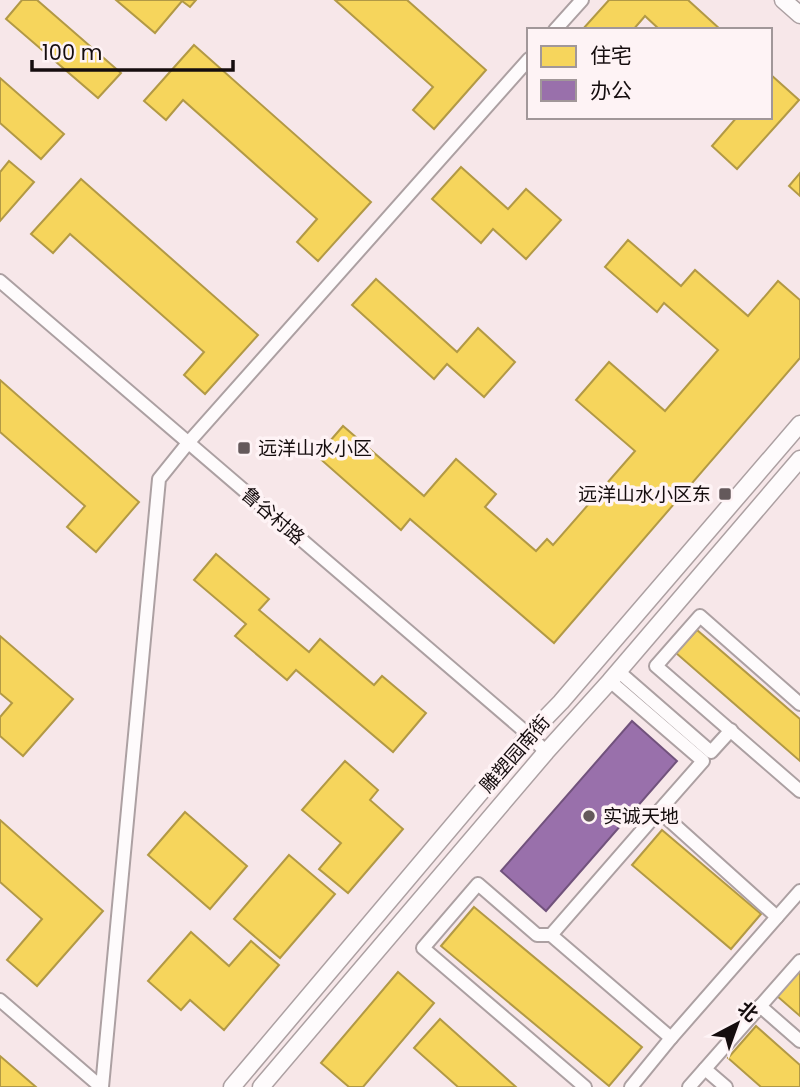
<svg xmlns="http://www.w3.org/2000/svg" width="800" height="1087" viewBox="0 0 800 1087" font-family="Poppins,'Noto Sans SC',sans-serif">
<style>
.homes{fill:#f6d55c;stroke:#b29945;stroke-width:2}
.offices{fill:#9970ab;stroke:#71527c;stroke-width:2}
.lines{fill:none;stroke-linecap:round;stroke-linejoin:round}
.minor-casing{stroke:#aca0a2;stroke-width:16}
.major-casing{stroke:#aca0a2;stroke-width:19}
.minor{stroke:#fefbfc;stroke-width:12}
.major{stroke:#fefbfc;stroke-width:16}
.poi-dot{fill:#64595b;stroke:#fef3f5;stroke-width:2.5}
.labels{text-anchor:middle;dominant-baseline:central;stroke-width:7;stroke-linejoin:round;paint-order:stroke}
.poi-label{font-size:19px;fill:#150d0e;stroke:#fef3f5;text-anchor:start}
.street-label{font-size:19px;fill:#150d0e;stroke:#fef3f5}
</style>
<rect width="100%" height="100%" fill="#f7e7e9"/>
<g class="homes">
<path d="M 22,0 L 37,0 L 121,73 L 98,98 L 6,19 Z"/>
<path d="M 116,0 L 196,0 L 190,7 L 182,1 L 155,33 Z"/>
<path d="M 335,0 L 407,0 L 486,70 L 434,129 L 413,110 L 433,87 Z"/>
<path d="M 609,0 L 688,0 L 721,30 L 660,30 L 645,16 L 633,30 L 582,30 Z"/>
<path d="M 194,45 L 371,202 L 318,261 L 297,242 L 317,219 L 183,100 L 166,120 L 144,101 Z"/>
<path d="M 770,74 L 799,100 L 737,169 L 712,146 L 737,117 L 770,117 Z"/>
<path d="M 0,78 L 64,134 L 41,159 L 0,123 Z"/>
<path d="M 9,161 L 34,182 L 0,221 L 0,172 Z"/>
<path d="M 461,167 L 508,209 L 526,189 L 561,220 L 526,259 L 493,229 L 481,243 L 432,199 Z"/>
<path d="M 800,173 L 800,196 L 789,186 Z"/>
<path d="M 81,179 L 258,335 L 205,394 L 184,375 L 204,352 L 70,234 L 53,253 L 31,234 Z"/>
<path d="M 628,240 L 681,286 L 695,270 L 748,316 L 778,281 L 800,300 L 800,358 L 554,643 L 410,519 L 401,530 L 317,456 L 343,426 L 424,496 L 456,459 L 496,494 L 485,507 L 536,551 L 547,539 L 553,545 L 635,451 L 576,400 L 609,362 L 665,411 L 718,350 L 664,303 L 657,312 L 605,267 Z"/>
<path d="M 376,279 L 457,352 L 478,328 L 515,362 L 484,397 L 447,364 L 434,379 L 352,305 Z"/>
<path d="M 0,380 L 139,502 L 96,552 L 67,527 L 85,506 L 0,432 Z"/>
<path d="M 216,554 L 269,599 L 259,610 L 309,652 L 320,639 L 374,685 L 382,676 L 426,713 L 393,752 L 296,670 L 287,680 L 235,636 L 246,624 L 194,580 Z"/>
<path d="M 697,630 L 800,719 L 800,761 L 676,653 Z"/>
<path d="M 0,636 L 73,699 L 23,756 L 0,736 L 0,717 L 12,703 L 0,693 Z"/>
<path d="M 345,761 L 378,790 L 370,800 L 403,829 L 348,893 L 319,869 L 341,843 L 302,810 Z"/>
<path d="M 185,812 L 247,866 L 210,909 L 148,855 Z"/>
<path d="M 0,820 L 103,911 L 37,986 L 7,960 L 42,919 L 0,882 Z"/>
<path d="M 662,830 L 761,914 L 731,949 L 632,865 Z"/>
<path d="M 289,855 L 335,894 L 280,958 L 234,919 Z"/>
<path d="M 474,907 L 642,1047 L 609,1086 L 441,946 Z"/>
<path d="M 191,932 L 229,966 L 251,941 L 279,965 L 224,1030 L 190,1000 L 181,1010 L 148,981 Z"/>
<path d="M 800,970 L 800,1016 L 777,996 Z"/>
<path d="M 398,972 L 434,1003 L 363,1087 L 349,1087 L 321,1063 Z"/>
<path d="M 440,1019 L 516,1087 L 458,1087 L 414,1048 Z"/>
<path d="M 756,1026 L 800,1065 L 800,1087 L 761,1087 L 728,1058 Z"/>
<path d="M 0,1056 L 36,1087 L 0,1087 Z"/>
</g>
<path class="offices" d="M 632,721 L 677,761 L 546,911 L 501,871 Z"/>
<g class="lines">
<g class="minor-casing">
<g id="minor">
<path d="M 555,30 L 582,0"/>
<path d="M 0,281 L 529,735 L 546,752"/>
<path d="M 618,671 L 711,752 L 731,730"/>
<path d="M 610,681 L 703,761 L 659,811 L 777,917 L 800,891"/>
<path d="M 800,704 L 700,616 L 656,666 L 800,791"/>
<path d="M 659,811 L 551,935 L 671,1038 L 777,917"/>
<path d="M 551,935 L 537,935 L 478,884 L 423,948 L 585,1087"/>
<path d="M 0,1000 L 101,1087"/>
<path d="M 760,1006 L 800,1041"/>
<path d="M 705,1069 L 726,1087"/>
<path d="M 102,1087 L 159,479 L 188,443 L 529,59"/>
<path d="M 631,1087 L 671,1038"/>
<path d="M 689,1087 L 800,961"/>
</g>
</g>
<g class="major-casing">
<g id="major">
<path d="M 783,0 L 800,15"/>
<path d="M 232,1087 L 529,735 L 561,702 L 800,424"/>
<path d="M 261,1087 L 546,752 L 610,681 L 800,459"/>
</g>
</g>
<use href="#minor" class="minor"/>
<use href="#major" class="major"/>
</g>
<g class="poi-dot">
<rect x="237" y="441" width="14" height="14" rx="3.5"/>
<rect x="718" y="487" width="14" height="14" rx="3.5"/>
<circle cx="589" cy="816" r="7"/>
</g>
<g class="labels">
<g class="poi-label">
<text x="258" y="448">远洋山水小区</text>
<text x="711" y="494" text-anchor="end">远洋山水小区东</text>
<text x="603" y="816">实诚天地</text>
</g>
<g class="street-label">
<text transform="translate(273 516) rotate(41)">鲁谷村路</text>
<text transform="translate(515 754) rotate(-49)">雕塑园南街</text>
</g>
</g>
<rect x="527" y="28" width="245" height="91" fill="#fef3f5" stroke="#a19799" stroke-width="2"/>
<rect x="541" y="46" width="35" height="21" fill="#f6d55c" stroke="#a19799" stroke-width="2"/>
<text x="590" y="63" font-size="21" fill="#150d0e">住宅</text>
<rect x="541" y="80" width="35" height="21" fill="#9970ab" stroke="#a19799" stroke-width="2"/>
<text x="590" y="98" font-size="21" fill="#150d0e">办公</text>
<g transform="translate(737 1024) rotate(41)" stroke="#fef3f5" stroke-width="5" paint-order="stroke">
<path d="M0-5L12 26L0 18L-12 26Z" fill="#150d0e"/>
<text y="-10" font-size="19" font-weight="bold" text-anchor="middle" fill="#150d0e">北</text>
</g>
<path d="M32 60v10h201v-10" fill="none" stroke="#150d0e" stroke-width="3.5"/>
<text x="42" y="60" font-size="21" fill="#150d0e" stroke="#fef3f5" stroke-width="5" paint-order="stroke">100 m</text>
</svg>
